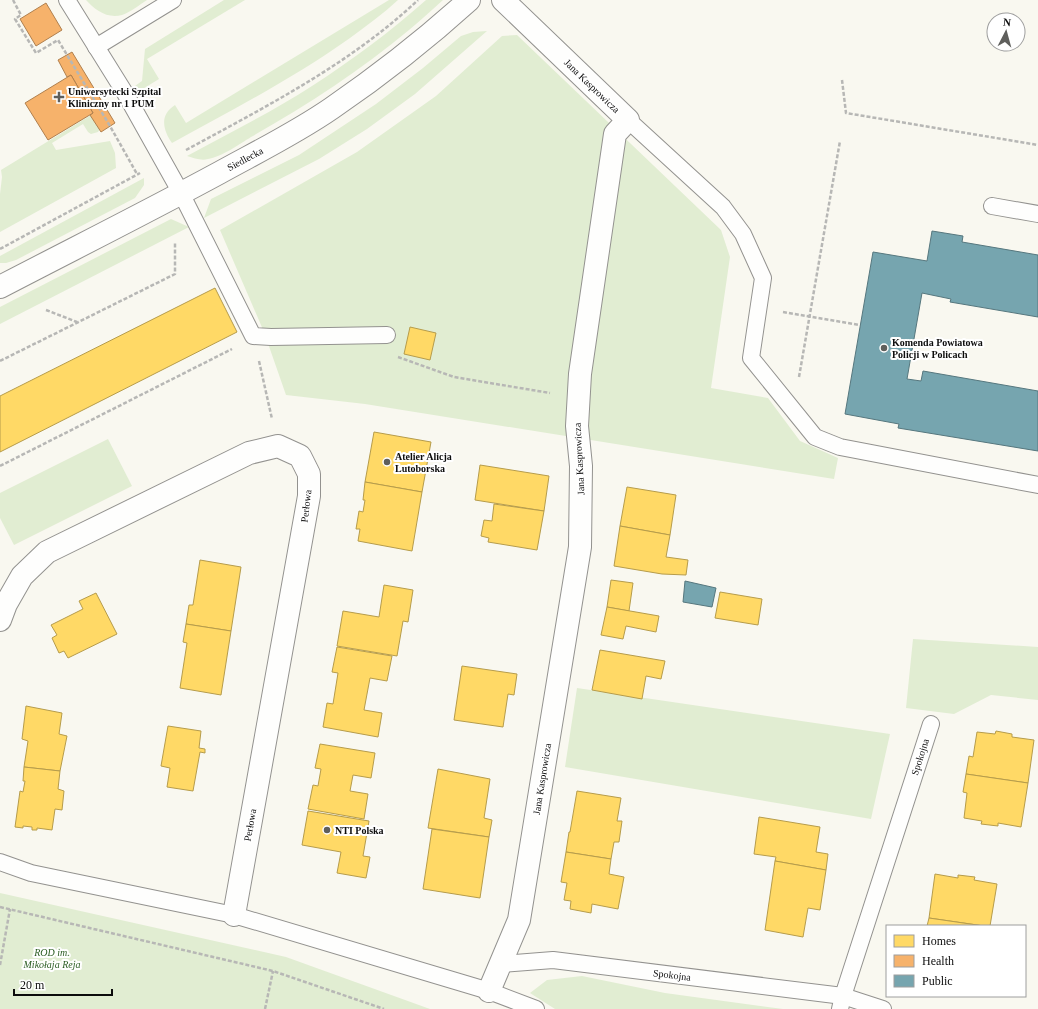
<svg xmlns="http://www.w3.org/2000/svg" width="1038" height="1009" viewBox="0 0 1038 1009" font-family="Georgia,serif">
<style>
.green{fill:#e1edd2}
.homes{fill:#ffd966;stroke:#b69c4b}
.health{fill:#f6b26b;stroke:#b0804e}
.public{fill:#76a5af;stroke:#56777e}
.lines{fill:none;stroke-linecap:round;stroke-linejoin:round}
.lane-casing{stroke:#93928f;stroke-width:18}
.street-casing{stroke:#93928f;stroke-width:24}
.path{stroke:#b7b7b5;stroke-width:2.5;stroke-dasharray:4 2;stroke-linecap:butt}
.lane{stroke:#fefefd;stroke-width:16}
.street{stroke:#fefefd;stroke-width:22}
.poi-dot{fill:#5f5f5c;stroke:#fff;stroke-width:1.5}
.labels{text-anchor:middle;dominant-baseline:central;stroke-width:4;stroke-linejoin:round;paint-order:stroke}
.street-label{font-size:10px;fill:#0c0c0c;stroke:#fff}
.poi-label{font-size:10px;font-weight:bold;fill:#0c0c0c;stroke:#fff;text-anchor:start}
.park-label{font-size:10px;font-style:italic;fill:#2b5d23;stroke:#fff}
</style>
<rect width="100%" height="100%" fill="#f9f8f0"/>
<g class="green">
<path d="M 86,0 L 147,0 C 139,5 131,12 122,15 C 107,19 95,10 86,0 Z"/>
<path d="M 224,0 L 245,0 L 147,59 L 159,79 L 141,90 L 138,90 L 135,86 L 142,81 L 145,49 Z"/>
<path d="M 389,0 L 398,0 C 383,14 366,26 350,38 C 294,78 232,110 172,143 C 163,130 159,115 175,105 L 186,123 Z"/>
<path d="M 426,0 L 443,0 C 432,10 421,20 409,30 C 361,70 306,106 251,137 C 240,144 221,157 208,159 C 201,161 194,158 187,156 C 229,133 272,112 312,86 C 352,60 390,32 426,0 Z"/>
<path d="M 487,31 L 415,94 L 367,129 L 319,159 L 204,218 L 211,199 L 299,155 L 376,104 L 423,68 L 461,36 L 473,32 Z"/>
<path d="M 517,35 L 721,230 L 730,257 L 711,388 L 768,398 L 800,441 L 838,458 L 834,479 L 365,404 L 286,395 L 264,332 L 220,230 L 357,152 L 436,96 L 502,36 Z"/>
<path d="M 96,112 L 100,129 L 98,132 L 91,134 L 88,132 L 83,124 L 52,143 L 56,150 L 110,141 L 115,153 L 116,168 L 0,232 L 0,194 L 2,177 L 1,170 Z"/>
<path d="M 144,178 L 144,185 L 135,198 L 16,260 L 6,263 L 0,263 L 0,256 Z"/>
<path d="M 171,219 L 189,227 L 0,324 L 0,307 Z"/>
<path d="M 108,439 L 132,486 L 14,545 L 0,518 L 0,493 Z"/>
<path d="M 913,639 L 1038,647 L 1038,700 L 991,695 L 954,714 L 906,708 Z"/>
<path d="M 577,688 L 890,734 L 871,819 L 565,767 Z"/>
<path d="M 0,893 L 286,957 L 430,1009 L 0,1009 Z"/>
<path d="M 582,976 L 665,993 L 783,1009 L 555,1009 L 530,993 L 547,980 Z"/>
</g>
<g class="homes">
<path d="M 215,288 L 237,332 L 0,452 L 0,396 Z"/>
<path d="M 410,327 L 436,333 L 430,360 L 404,354 Z"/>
<path d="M 374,432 L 431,442 L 422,492 L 365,482 Z"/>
<path d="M 480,465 L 549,476 L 544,511 L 475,500 Z"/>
<path d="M 365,482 L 422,492 L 412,551 L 358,541 L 360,529 L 356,529 L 359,511 L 363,512 L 365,500 L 363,500 Z"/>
<path d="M 627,487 L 676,495 L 670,535 L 620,526 Z"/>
<path d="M 494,504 L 544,511 L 537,550 L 488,542 L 489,538 L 481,536 L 484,520 L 492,521 Z"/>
<path d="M 620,526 L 670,535 L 666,557 L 688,560 L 686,575 L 662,574 L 614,566 Z"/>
<path d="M 200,560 L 241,567 L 231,631 L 186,624 L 189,605 L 193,605 Z"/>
<path d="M 611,580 L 633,583 L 629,611 L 607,607 Z"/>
<path d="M 384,585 L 413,590 L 408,622 L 403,621 L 397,656 L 337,646 L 343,611 L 379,617 Z"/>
<path d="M 720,592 L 762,599 L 758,625 L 715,618 Z"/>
<path d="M 96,593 L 117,634 L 68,658 L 64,651 L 59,653 L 52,638 L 57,635 L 51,625 L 83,609 L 79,601 Z"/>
<path d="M 607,607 L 659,616 L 656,632 L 626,626 L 623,639 L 601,635 Z"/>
<path d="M 186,624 L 231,631 L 221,695 L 180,688 L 187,643 L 183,642 Z"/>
<path d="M 337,647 L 392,656 L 387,681 L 370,678 L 364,710 L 382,713 L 378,737 L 323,727 L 327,703 L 333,704 L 338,673 L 332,672 Z"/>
<path d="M 600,650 L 665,661 L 661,679 L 646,676 L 642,699 L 592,690 Z"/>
<path d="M 462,666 L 517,674 L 514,695 L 508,694 L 503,727 L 454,720 Z"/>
<path d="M 26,706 L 62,713 L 59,734 L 67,736 L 60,771 L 24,767 L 28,741 L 22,739 Z"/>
<path d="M 168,726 L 201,731 L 199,748 L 205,749 L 205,753 L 200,752 L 193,791 L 167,787 L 170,768 L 161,766 Z"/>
<path d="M 996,731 L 1012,734 L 1012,737 L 1034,740 L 1028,783 L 966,774 L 969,756 L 973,757 L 977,732 L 995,734 Z"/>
<path d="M 320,744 L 375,753 L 371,778 L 353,775 L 350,791 L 368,794 L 364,819 L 308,809 L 313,785 L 318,786 L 321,769 L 315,768 Z"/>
<path d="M 24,767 L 60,771 L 58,789 L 64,791 L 62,810 L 55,809 L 52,830 L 37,828 L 37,830 L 32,830 L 32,827 L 23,826 L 23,828 L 15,827 L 20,791 L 23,792 L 25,781 L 23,781 Z"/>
<path d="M 438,769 L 490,779 L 484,818 L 492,820 L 489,837 L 428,828 Z"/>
<path d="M 966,774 L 1028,783 L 1021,827 L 998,823 L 998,826 L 981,824 L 982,821 L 964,818 L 967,793 L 963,792 Z"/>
<path d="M 577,791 L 621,798 L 617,821 L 622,821 L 619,842 L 614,842 L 611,859 L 566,852 L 569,832 L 570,832 Z"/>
<path d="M 308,811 L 369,821 L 363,856 L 370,857 L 366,878 L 337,873 L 341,852 L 302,845 Z"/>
<path d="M 759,817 L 820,827 L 816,852 L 828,854 L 826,870 L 775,861 L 776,857 L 754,854 Z"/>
<path d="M 432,829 L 489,837 L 480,898 L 423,889 Z"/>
<path d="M 566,852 L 611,859 L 609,874 L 624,877 L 618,909 L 592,904 L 591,913 L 570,909 L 571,901 L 564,900 L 567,883 L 561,882 Z"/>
<path d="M 775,861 L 826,870 L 820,910 L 808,908 L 803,937 L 765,930 Z"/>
<path d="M 935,874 L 958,878 L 958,875 L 975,877 L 974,880 L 997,884 L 990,926 L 984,926 L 929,918 Z"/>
<path d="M 929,918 L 984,926 L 927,926 Z"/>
</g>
<g class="health">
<path d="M 46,3 L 62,30 L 36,46 L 20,19 Z"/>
<path d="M 72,52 L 115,123 L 101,132 L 90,115 L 93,113 L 71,75 L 67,77 L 58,60 Z"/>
<path d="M 71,75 L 93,113 L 48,140 L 25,103 Z"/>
</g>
<g class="public">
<path d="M 932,231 L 963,236 L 962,242 L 1038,255 L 1038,317 L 950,302 L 951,299 L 922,293 L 907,379 L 921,381 L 923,371 L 1038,391 L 1038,451 L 898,428 L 899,424 L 845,414 L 873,252 L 927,261 Z"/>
<path d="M 685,581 L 716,588 L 712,607 L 683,602 Z"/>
</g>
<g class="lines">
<g class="lane-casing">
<g id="lane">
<path d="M 67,0 L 125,93 L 181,193 L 253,336 L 271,337 L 387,335"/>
<path d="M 96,47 L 173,0"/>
<path d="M 628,120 L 723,207 L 743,234 L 763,278 L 751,358 L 815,437 L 840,447 L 1038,485"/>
<path d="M 992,206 L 1038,214"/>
<path d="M 0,862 L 31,873 L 234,915 L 489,991 L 536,1009"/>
<path d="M 501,964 L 553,960 L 843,996 L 883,1009"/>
<path d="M 840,1009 L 843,996 L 931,724"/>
</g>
</g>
<g class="street-casing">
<g id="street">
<path d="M 0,287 C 73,249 147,212 219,173 C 257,152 296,133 332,108 C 380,75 426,39 469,0"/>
<path d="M 0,620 L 6,604 L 22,576 L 47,552 L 249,453 L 278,446 L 300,456 L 309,474 L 309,496 L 234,915"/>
<path d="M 489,991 L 519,920 L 580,547 L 581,466 L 577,426 L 580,374 L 615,134 L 628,120 L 503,0"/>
</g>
</g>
<g class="path">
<path d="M 13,0 L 21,15 L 15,19 L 36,53 L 58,40 L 110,126 L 137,174"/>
<path d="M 842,80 L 846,113 L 1038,145"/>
<path d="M 186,150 C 267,106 350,64 418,0"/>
<path d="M 0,249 L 140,173"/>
<path d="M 46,310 L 77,322"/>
<path d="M 783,312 L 860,325"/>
<path d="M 398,357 L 454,377 L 550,393"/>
<path d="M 0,361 L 175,274 L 175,243"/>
<path d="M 259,361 L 272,419"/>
<path d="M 799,377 L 840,141"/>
<path d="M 0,466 L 232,349"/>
<path d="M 0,907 L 273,971 L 384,1009"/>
<path d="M 0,965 L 10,909"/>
<path d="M 265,1009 L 273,971"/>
</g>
<use href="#lane" class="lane"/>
<use href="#street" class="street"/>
</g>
<g class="poi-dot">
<path d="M57 91h4v4h4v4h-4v4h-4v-4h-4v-4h4z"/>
<circle cx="884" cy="348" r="4"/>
<circle cx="387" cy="462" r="4"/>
<circle cx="327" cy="830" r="4"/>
</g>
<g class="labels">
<g class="street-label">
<text transform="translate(592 86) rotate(44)">Jana Kasprowicza</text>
<text transform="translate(245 159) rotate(-28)">Siedlecka</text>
<text transform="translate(579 459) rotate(-93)">Jana Kasprowicza</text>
<text transform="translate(306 506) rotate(-83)">Perłowa</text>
<text transform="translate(920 757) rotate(-72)">Spokojna</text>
<text transform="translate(542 779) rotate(-81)">Jana Kasprowicza</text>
<text transform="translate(250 825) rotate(-80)">Perłowa</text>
<text transform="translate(672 975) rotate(7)">Spokojna</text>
</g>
<g class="poi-label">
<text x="68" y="91">Uniwersytecki Szpital<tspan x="68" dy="12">Kliniczny nr 1 PUM</tspan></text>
<text x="892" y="342">Komenda Powiatowa<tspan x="892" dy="12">Policji w Policach</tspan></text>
<text x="395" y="456">Atelier Alicja<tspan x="395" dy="12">Lutoborska</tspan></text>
<text x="335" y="830">NTI Polska</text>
</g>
<g class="park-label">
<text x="52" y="952">ROD im.<tspan x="52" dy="12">Mikołaja Reja</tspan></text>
</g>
</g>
<rect x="886" y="925" width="140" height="72" fill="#ffffff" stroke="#9e9e9e"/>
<rect x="894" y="935" width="20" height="12" fill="#ffd966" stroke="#9e9e9e"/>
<text x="922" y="945" font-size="12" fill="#0c0c0c">Homes</text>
<rect x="894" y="955" width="20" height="12" fill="#f6b26b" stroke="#9e9e9e"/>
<text x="922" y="965" font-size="12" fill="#0c0c0c">Health</text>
<rect x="894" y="975" width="20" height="12" fill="#76a5af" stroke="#9e9e9e"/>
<text x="922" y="985" font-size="12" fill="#0c0c0c">Public</text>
<g transform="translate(1006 32) rotate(6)"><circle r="19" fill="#ffffff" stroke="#9e9e9e"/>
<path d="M0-3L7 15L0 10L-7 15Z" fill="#5f5f5c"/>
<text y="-6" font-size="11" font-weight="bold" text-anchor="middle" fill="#0c0c0c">N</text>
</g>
<path d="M14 989v6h98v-6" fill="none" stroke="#0c0c0c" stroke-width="2"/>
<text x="20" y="989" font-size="12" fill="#0c0c0c" stroke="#ffffff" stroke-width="3" paint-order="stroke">20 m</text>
</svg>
